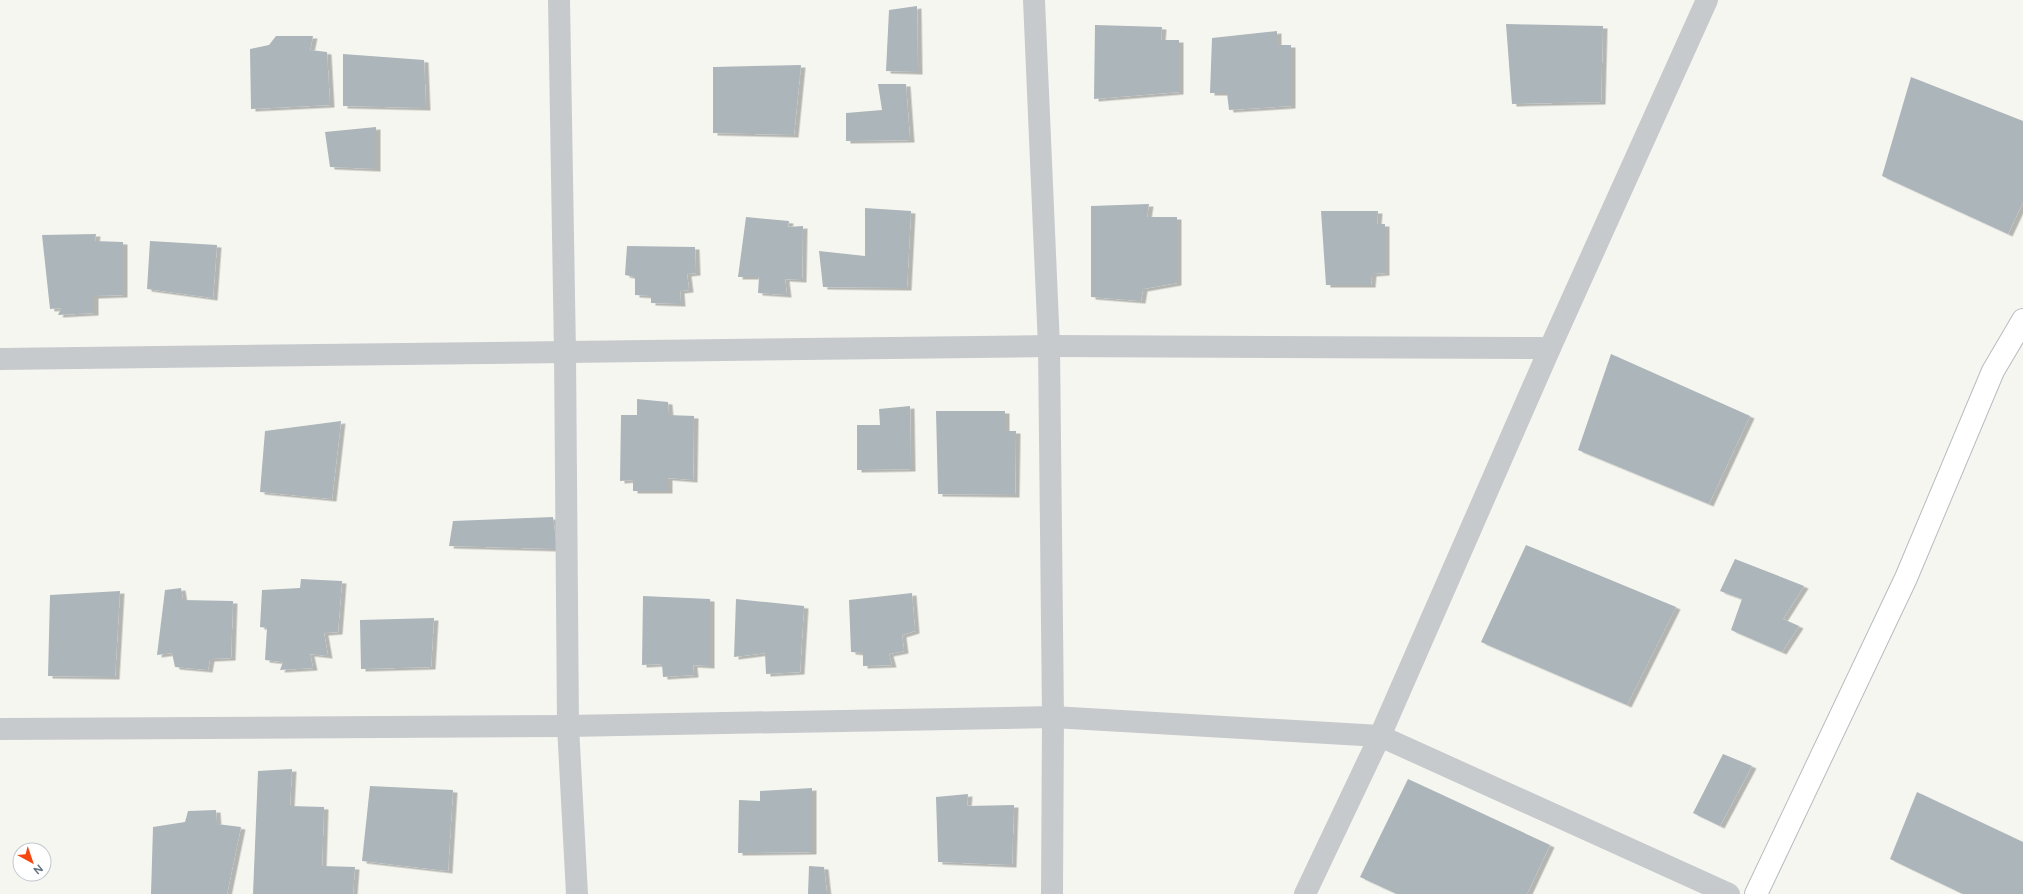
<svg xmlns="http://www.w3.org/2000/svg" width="2023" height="894" viewBox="0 0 2023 894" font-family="Figtree,sans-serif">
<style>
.building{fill:#acb5ba;filter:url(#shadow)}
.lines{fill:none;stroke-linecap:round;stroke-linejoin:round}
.secondary-casing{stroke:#b6bcc0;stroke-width:24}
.street{stroke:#c7cacd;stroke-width:22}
.secondary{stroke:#fff;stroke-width:22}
</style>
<defs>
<filter id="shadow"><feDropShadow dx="4.5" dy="2.5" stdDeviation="0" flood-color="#0004"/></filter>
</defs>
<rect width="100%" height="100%" fill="#f6f6f1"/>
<g class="building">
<path d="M 917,6 L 918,72 L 886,71 L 889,10 Z"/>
<path d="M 1506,24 L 1603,26 L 1601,102 L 1512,104 Z"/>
<path d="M 1095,25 L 1162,27 L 1161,40 L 1179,40 L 1179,92 L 1094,99 Z"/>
<path d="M 1277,31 L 1277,45 L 1291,45 L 1291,106 L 1229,110 L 1227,93 L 1210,93 L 1212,38 Z"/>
<path d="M 276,36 L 313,36 L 310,50 L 327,52 L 330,105 L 251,109 L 250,49 L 269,45 Z"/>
<path d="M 343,54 L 424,60 L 426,108 L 343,106 Z"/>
<path d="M 801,65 L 794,135 L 713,133 L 713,67 Z"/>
<path d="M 1911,77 L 2023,121 L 2023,202 L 2008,234 L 1882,176 Z"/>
<path d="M 878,84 L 906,84 L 910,140 L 846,141 L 846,113 L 882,110 Z"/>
<path d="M 376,127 L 376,169 L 330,167 L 325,132 Z"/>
<path d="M 1149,204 L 1147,217 L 1177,217 L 1177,283 L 1143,289 L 1141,301 L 1091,297 L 1091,206 Z"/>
<path d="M 865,208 L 911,211 L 907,288 L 823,287 L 819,251 L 865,256 Z"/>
<path d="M 1321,211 L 1378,211 L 1377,224 L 1385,224 L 1385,273 L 1372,274 L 1371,285 L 1326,285 Z"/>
<path d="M 746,217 L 789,221 L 788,227 L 803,226 L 802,280 L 785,279 L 787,295 L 758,293 L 759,277 L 738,277 Z"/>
<path d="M 96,234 L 95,241 L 123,242 L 123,295 L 94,296 L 94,313 L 58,315 L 61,308 L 50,309 L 42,235 Z"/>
<path d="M 150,241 L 217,245 L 213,298 L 147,289 Z"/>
<path d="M 627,246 L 695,247 L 696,273 L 687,274 L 689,290 L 680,291 L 681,304 L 651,303 L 651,296 L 635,295 L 635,277 L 625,275 Z"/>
<path d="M 1611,354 L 1750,416 L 1709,504 L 1578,450 Z"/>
<path d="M 637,399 L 668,402 L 669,415 L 694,416 L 693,480 L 668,478 L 668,491 L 633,491 L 633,480 L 620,481 L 621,415 L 637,415 Z"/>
<path d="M 910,406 L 911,469 L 857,470 L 857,425 L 880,425 L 879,409 Z"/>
<path d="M 936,411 L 1005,411 L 1005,431 L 1016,431 L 1015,495 L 938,494 Z"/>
<path d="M 341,421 L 332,499 L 260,492 L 265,431 Z"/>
<path d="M 553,517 L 557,549 L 449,546 L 453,521 Z"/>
<path d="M 1526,545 L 1676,607 L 1627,705 L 1481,642 Z"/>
<path d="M 1735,559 L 1804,586 L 1783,619 L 1799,626 L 1782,652 L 1731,630 L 1742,599 L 1720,591 Z"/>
<path d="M 301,579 L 342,581 L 338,632 L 324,633 L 328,656 L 310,654 L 313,668 L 280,670 L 283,662 L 265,660 L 267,628 L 260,627 L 262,590 L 300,588 Z"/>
<path d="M 181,588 L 183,600 L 233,601 L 231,658 L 210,659 L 208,670 L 175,667 L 172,653 L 157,655 L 165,590 Z"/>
<path d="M 120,591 L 115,677 L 48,676 L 50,595 Z"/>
<path d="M 912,593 L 915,631 L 902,635 L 904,651 L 889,654 L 892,665 L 863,666 L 863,653 L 851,652 L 849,600 Z"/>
<path d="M 643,596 L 710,599 L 710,666 L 693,665 L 694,675 L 663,677 L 662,664 L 642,665 Z"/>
<path d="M 736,599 L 804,606 L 800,672 L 766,674 L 765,653 L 734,657 Z"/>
<path d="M 434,618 L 431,667 L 361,669 L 360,620 Z"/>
<path d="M 1723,754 L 1752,766 L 1720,826 L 1693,813 Z"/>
<path d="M 292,769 L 290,806 L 324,807 L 322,866 L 355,867 L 353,894 L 253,894 L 258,771 Z"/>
<path d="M 1408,779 L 1550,845 L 1527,894 L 1397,894 L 1360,877 Z"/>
<path d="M 370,786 L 453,790 L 448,871 L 362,861 Z"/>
<path d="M 812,788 L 812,852 L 738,853 L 739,800 L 760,801 L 760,791 Z"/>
<path d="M 1917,792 L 2023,842 L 2023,894 L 1963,894 L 1890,859 Z"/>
<path d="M 968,794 L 967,806 L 1014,805 L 1012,865 L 938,862 L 936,797 Z"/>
<path d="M 216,810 L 217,824 L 241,827 L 227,894 L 151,894 L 153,827 L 185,822 L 188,811 Z"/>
<path d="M 809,866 L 824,867 L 827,894 L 808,894 Z"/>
</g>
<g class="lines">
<g class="secondary-casing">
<path id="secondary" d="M 1756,894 L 1906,578 L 1993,371 L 2023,320"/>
</g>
<g class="street">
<path d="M 559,0 L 565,353 L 568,726 L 577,894"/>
<path d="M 1034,0 L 1049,346 L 1053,717 L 1052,894"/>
<path d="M 0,359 L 1049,346 L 1550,348"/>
<path d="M 0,729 L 568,726 L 1053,717 L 1380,736 L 1729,894"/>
<path d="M 1305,894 L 1380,736 L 1550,348 L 1707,0"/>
</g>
<use href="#secondary" class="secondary"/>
</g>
<g transform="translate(32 862) rotate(140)"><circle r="19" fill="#ffffff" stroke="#c0c8ce"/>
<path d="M0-3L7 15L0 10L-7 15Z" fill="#f54511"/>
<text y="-6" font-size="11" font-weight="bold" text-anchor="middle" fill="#617585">N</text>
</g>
</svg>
